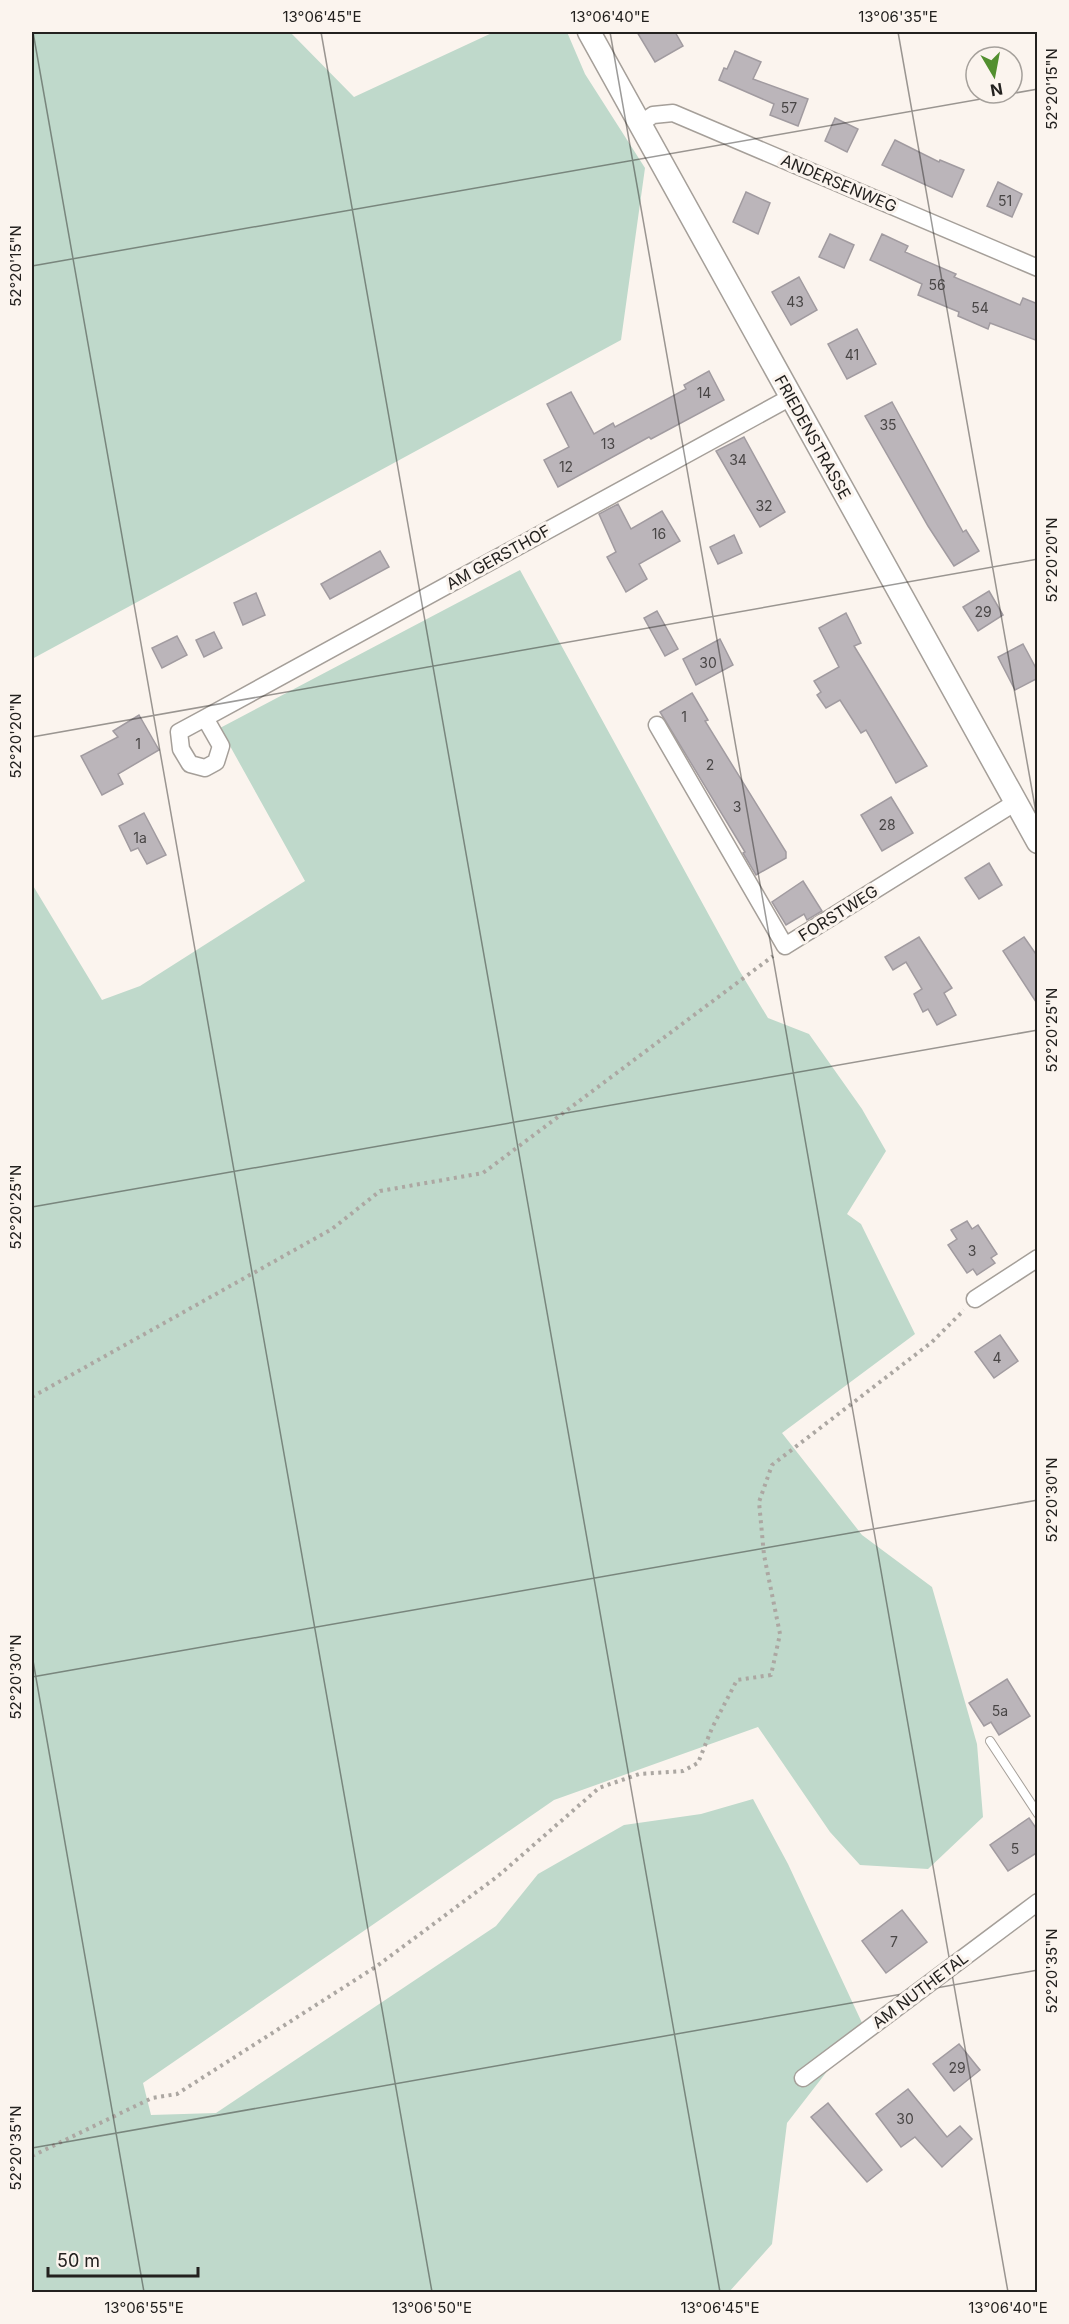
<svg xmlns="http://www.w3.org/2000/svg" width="1069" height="2324" viewBox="0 0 1069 2324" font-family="Inter,sans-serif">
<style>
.green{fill:#bfd9cb}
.building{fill:#bbb5ba;stroke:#a19ba0;stroke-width:1.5}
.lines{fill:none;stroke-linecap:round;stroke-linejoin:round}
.service-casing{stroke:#a59f99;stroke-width:10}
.minor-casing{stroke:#a59f99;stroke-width:19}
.secondary-casing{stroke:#a59f99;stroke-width:25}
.path{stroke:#aca7a2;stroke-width:4;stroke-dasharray:3 4.5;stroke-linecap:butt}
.service{stroke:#fff;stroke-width:8}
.minor{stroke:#fff;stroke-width:16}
.secondary{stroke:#fff;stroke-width:22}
.ticks{fill:none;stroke:#23211f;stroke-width:1.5;stroke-opacity:0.45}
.labels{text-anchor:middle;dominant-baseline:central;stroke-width:6;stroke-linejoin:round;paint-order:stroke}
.number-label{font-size:14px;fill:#494646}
.street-label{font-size:16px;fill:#23211f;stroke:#fbf4ee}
.neatline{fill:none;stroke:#23211f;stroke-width:2}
.ticks-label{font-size:15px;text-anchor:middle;fill:#23211f}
</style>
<rect width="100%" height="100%" fill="#fbf4ee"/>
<g class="green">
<path d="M 32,32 L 290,32 L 354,97 L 494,32 L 567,32 L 585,74 L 645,168 L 621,340 L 32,659 Z"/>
<path d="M 520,570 L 739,970 L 768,1018 L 809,1034 L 862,1109 L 886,1151 L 847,1214 L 861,1224 L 915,1334 L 782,1433 L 862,1535 L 932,1587 L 977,1744 L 983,1817 L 928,1869 L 860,1865 L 830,1832 L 758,1727 L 554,1800 L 143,2083 L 151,2115 L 216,2113 L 496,1926 L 538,1874 L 624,1825 L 701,1814 L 753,1799 L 788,1864 L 863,2025 L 787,2123 L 772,2244 L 729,2292 L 32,2292 L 32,884 L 102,1000 L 140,986 L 305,881 L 220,728 Z"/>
</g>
<g class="building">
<path d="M 637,32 L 675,32 L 683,46 L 655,62 Z"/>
<path d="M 735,51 L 761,62 L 753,79 L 808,99 L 798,126 L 770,115 L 774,104 L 719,80 L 724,68 L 727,69 Z"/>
<path d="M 835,118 L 858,129 L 847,152 L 825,141 Z"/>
<path d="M 895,140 L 939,162 L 940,160 L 964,170 L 952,197 L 882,165 Z"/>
<path d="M 998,182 L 1022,194 L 1012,217 L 987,206 Z"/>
<path d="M 746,192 L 770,203 L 758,234 L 733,222 Z"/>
<path d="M 830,234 L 854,245 L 844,268 L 819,257 Z"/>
<path d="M 882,234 L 908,246 L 905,252 L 956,274 L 954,277 L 1020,305 L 1023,298 L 1038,304 L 1038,341 L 990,323 L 988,329 L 958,316 L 959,312 L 918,295 L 922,284 L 870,260 Z"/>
<path d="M 799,277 L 817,310 L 791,325 L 772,292 Z"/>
<path d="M 857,329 L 876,364 L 847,379 L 828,344 Z"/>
<path d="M 709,371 L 724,400 L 651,439 L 649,437 L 558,487 L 544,460 L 569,447 L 547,404 L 571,392 L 594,434 L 613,423 L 615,427 L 686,389 L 684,385 Z"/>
<path d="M 892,402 L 963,532 L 966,530 L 979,551 L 954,566 L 928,526 L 865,416 Z"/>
<path d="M 744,437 L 785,512 L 760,527 L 716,451 Z"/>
<path d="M 618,504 L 631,529 L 662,511 L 680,541 L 639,564 L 647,579 L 626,592 L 607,557 L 616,552 L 599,514 Z"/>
<path d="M 734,535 L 742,553 L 718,564 L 710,547 Z"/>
<path d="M 380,551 L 389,567 L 330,599 L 321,584 Z"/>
<path d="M 989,591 L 1003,615 L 978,631 L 963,607 Z"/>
<path d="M 256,593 L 265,615 L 243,625 L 234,603 Z"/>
<path d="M 657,611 L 678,649 L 665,656 L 644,618 Z"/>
<path d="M 846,613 L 861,643 L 854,646 L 927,766 L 896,783 L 866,730 L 861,733 L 840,700 L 826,708 L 817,695 L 821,692 L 814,681 L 839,667 L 819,628 Z"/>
<path d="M 214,632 L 222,648 L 204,657 L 196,640 Z"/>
<path d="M 177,636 L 187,655 L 162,668 L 152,648 Z"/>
<path d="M 720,639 L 733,665 L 696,685 L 683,659 Z"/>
<path d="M 1023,644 L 1038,672 L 1038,678 L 1015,690 L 998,657 Z"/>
<path d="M 692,693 L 708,720 L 705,721 L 786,852 L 786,858 L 756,875 L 743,853 L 745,852 L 660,712 Z"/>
<path d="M 139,715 L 159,750 L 118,774 L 123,784 L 102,795 L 81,756 L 118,737 L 113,731 Z"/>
<path d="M 891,797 L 913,833 L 882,851 L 861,815 Z"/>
<path d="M 144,813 L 166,855 L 147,864 L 138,848 L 131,851 L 119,826 Z"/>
<path d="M 989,863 L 1002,885 L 979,899 L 965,878 Z"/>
<path d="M 803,881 L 822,911 L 807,920 L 804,914 L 786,925 L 772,902 Z"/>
<path d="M 919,937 L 952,988 L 944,993 L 956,1015 L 937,1025 L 928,1009 L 923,1012 L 914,994 L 922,989 L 906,962 L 893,970 L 885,957 Z"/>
<path d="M 1024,937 L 1038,957 L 1038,1005 L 1003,951 Z"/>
<path d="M 967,1221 L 972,1229 L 978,1225 L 997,1254 L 991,1258 L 995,1263 L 977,1275 L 973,1269 L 967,1273 L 948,1245 L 957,1239 L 951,1230 Z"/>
<path d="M 1000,1335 L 1018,1361 L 994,1378 L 975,1352 Z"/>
<path d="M 1007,1679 L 1030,1716 L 999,1735 L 991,1722 L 984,1726 L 969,1703 Z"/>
<path d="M 1029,1818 L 1038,1831 L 1038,1852 L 1008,1871 L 990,1845 Z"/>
<path d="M 902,1910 L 927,1942 L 886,1973 L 862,1941 Z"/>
<path d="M 959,2044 L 980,2070 L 954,2091 L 933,2064 Z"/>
<path d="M 908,2089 L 947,2137 L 960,2126 L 972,2139 L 942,2167 L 915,2137 L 901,2147 L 876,2114 Z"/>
<path d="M 828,2103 L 882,2170 L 867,2182 L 811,2117 Z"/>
</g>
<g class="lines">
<g class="service-casing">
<path id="service" d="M 990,1741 L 1038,1814"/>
</g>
<g class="minor-casing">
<g id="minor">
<path d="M 640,124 L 653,115 L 673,113 L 1038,268"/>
<path d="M 205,718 L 221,746 L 216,762 L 205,768 L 190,764 L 181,749 L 179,732 L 205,718 L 791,397"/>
<path d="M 657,725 L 785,946 L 1016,802"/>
<path d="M 975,1299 L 1038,1258"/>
<path d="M 803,2078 L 1038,1902"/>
</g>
</g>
<g class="secondary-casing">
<path id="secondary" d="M 589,32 L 1038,842"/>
</g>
<g class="path">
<path d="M 32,1397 L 332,1229 L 380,1191 L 483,1173 L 773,956"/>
<path d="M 32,2156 L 152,2098 L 177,2094 L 377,1966 L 498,1876 L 599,1788 L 639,1774 L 683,1771 L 698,1763 L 712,1728 L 737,1680 L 771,1675 L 780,1634 L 764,1555 L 759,1502 L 772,1465 L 932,1342 L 964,1310"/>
</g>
<use href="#service" class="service"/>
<use href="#minor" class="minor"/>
<use href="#secondary" class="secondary"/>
</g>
<path class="ticks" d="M 33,32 L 432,2292M 321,32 L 720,2292M 610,32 L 1008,2292M 898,32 L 1038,824M 32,266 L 1038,89M 32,737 L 1038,559M 32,1207 L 1038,1030M 32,1655 L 144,2292M 32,1677 L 1038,1500M 32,2148 L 1038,1970"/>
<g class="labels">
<g class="number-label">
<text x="789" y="107">57</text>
<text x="1005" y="200">51</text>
<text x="937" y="284">56</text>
<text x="795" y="301">43</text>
<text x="980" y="307">54</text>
<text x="852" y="354">41</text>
<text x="704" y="392">14</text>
<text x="888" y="424">35</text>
<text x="608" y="443">13</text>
<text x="738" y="459">34</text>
<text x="566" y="466">12</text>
<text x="764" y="505">32</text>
<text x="659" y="533">16</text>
<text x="983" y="611">29</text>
<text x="708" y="662">30</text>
<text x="684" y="716">1</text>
<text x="138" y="743">1</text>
<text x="710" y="764">2</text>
<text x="737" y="806">3</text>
<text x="887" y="824">28</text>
<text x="140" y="837">1a</text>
<text x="972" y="1250">3</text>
<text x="997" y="1357">4</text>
<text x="1000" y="1710">5a</text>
<text x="1015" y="1848">5</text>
<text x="894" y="1941">7</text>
<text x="957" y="2067">29</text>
<text x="905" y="2118">30</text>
</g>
<g class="street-label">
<text transform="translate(839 183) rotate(23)">ANDERSENWEG</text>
<text transform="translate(813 437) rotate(61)">FRIEDENSTRASSE</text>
<text transform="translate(498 557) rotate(-29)">AM GERSTHOF</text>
<text transform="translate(838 913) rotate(-32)">FORSTWEG</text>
<text transform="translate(920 1990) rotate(-37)">AM NUTHETAL</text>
</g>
</g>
<rect width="1069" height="2324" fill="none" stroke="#fbf4ee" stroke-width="66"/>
<g transform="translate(994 75) rotate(170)"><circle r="28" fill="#fbf4ee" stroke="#a5a09b" stroke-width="1.5"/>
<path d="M0-4.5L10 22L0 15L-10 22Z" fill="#528f2f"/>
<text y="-9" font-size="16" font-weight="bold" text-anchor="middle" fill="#23211f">N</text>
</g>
<path d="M48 2267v9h150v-9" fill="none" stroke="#23211f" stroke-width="3"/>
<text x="57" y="2267" font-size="18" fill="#23211f" stroke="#fbf4ee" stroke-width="4.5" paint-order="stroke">50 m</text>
<rect x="33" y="33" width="1003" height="2258" class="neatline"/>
<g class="ticks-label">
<text x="322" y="22">13°06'45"E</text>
<text x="610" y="22">13°06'40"E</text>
<text x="898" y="22">13°06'35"E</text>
<text transform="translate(1052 89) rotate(-90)" y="5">52°20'15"N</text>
<text transform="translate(16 266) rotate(-90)" y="5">52°20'15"N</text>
<text transform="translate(1052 560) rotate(-90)" y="5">52°20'20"N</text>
<text transform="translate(16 736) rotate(-90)" y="5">52°20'20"N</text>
<text transform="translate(1052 1030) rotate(-90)" y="5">52°20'25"N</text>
<text transform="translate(16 1207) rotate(-90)" y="5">52°20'25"N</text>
<text transform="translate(1052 1500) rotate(-90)" y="5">52°20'30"N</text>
<text transform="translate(16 1677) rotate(-90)" y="5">52°20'30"N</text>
<text transform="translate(1052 1971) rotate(-90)" y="5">52°20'35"N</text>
<text transform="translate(16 2148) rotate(-90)" y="5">52°20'35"N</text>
<text x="144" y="2313">13°06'55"E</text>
<text x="432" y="2313">13°06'50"E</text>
<text x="720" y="2313">13°06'45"E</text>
<text x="1008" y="2313">13°06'40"E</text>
</g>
</svg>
